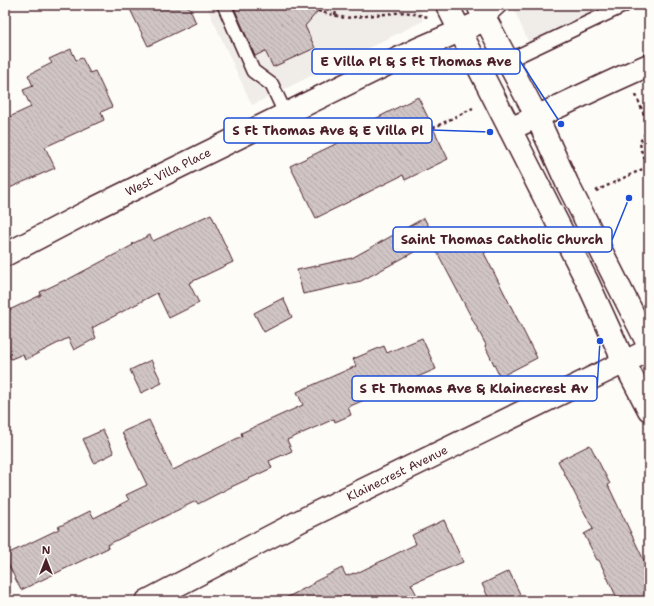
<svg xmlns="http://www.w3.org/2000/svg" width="654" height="606" viewBox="0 0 654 606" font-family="'Shantell Sans',sans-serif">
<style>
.built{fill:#f0ece8}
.building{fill:url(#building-back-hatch);stroke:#4a1f2b}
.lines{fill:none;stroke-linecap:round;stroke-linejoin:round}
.service-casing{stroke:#4a1f2b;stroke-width:16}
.minor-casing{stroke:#4a1f2b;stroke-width:25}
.secondary-casing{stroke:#4a1f2b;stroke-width:25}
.path{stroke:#4a1f2b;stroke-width:2.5;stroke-dasharray:3 3;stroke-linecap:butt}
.service{stroke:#fdfcf7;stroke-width:13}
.minor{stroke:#fdfcf7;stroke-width:22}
.secondary{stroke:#fdfcf7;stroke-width:22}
.labels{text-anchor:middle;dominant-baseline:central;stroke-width:3;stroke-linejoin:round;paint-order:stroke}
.street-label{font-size:12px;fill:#4a1f2b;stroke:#fdfcf7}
.leader{fill:none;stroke:#1d4ed8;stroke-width:1.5}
.callout-dot{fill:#1d4ed8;stroke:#fdfcf7;stroke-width:1.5}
.callout{fill:#fdfcf7;stroke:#1d4ed8;stroke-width:1.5}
.callout-label{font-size:13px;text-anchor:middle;font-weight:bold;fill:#4a1f2b}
</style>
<defs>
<pattern id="building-back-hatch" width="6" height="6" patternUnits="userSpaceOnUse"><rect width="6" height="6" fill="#d0c5c4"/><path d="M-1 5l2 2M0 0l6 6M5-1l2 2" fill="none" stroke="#b4a9a9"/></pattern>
</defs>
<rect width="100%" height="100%" fill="#fdfcf7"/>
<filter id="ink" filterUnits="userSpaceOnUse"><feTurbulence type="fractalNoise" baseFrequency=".025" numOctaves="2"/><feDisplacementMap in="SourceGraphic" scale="8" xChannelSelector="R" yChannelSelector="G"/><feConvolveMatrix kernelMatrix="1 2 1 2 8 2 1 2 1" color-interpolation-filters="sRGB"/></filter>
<g filter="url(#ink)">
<g class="built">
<path d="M 206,5 L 419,5 L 423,21 L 252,105 Z"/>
<path d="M 512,5 L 627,5 L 532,50 Z"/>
</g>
<g class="building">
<path d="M 128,5 L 188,5 L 196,23 L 148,46 Z"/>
<path d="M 233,5 L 323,5 L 305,26 L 315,48 L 273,67 L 265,51 L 255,56 Z"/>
<path d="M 71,49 L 76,60 L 82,58 L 90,73 L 95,71 L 112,107 L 101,112 L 104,120 L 45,147 L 55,168 L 5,190 L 5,119 L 31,107 L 23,90 L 33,86 L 28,75 L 52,63 L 49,59 Z"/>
<path d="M 418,97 L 448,159 L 405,180 L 403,175 L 316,218 L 290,166 L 377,124 L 375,119 Z"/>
<path d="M 211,214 L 233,262 L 189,283 L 199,303 L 169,318 L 157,293 L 92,328 L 96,338 L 74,350 L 68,338 L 25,360 L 23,354 L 11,359 L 5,347 L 5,312 L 41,295 L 40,292 L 65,280 L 65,281 L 133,245 L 132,244 L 150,235 L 153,241 Z"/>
<path d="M 424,218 L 436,240 L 361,281 L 303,294 L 297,270 L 352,258 Z"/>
<path d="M 476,232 L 486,252 L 484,253 L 537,358 L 500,377 L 485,346 L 486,345 L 437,252 Z"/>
<path d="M 283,298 L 292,317 L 264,332 L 254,313 Z"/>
<path d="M 422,338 L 436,369 L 348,407 L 351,415 L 335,422 L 334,419 L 287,440 L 292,451 L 269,461 L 272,468 L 231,487 L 198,504 L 196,501 L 107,545 L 108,548 L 21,590 L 5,558 L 5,555 L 59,529 L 58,527 L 90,511 L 94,518 L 129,500 L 126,495 L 147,485 L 122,432 L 149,420 L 173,470 L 242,436 L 241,433 L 303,405 L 297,392 L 356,366 L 353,359 L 384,346 L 387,353 Z"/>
<path d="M 151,360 L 162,383 L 141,393 L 130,370 Z"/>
<path d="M 103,430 L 114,453 L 94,463 L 83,439 Z"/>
<path d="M 590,445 L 610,484 L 608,485 L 649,571 L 649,601 L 626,601 L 623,596 L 617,598 L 599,560 L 597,560 L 584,534 L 593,529 L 558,461 Z"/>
<path d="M 444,520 L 463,562 L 411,584 L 420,601 L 280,601 L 315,583 L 314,582 L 342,568 L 346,576 L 354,573 L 355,574 L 416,544 L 412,535 Z"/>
<path d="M 509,571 L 520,594 L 504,601 L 490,601 L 482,584 Z"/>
</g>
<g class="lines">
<g class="service-casing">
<g id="service">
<path d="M 224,5 L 253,71 L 272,85 L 286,115"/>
<path d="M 485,20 L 501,5"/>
<path d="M 507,61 L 625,5"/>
</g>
</g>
<g class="minor-casing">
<g id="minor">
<path d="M 510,129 C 557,108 602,85 649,65"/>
<path id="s1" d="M 5,255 L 95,208 L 418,49 L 485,20"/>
<path id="s2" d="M 147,601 L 306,518 L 649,350"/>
</g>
</g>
<g class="secondary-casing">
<g id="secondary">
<path d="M 447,5 L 588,283 L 624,362 L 649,410"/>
<path d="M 478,5 L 537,117 L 567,183 L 649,346"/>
</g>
</g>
<g class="path">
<path d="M 318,11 L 345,18 L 405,12 L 428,17"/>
<path d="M 335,15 L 338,5"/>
<path d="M 636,95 L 649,127 L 640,142 L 641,150 L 649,167"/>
<path d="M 433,128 L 473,108"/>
<path d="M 596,191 L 649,166"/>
</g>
<use href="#service" class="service"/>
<use href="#minor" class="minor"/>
<use href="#secondary" class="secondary"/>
</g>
</g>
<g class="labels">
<g class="street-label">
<text stroke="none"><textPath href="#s1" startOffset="183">West Villa Place</textPath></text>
<text stroke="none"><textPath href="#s2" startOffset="281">Klainecrest Avenue</textPath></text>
</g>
</g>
<path class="leader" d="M561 124L520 61M490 132L432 130M629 198L612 240M600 341L597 389"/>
<g class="callout-dot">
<circle cx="561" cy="124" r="4"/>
<circle cx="490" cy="132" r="4"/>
<circle cx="629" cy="198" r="4"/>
<circle cx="600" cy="341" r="4"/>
</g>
<g class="callout">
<rect x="312" y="49" width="208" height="25" rx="4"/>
<rect x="224" y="118" width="208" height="25" rx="4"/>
<rect x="393" y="227" width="219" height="25" rx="4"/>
<rect x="352" y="376" width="245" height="25" rx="4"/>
</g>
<g class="callout-label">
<text x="416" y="66">E Villa Pl &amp; S Ft Thomas Ave</text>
<text x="328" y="135">S Ft Thomas Ave &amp; E Villa Pl</text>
<text x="502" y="244">Saint Thomas Catholic Church</text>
<text x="474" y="393">S Ft Thomas Ave &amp; Klainecrest Av</text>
</g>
<rect width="654" height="606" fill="none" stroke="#fdfcf7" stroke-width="20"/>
<rect x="10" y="10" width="634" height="586" fill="none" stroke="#4a1f2b" stroke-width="1.5" filter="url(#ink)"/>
<g transform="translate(46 560)" stroke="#fdfcf7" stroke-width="3" paint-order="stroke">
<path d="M0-3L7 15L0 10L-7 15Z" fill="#4a1f2b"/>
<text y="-6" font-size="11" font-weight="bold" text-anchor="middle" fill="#4a1f2b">N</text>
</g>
</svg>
